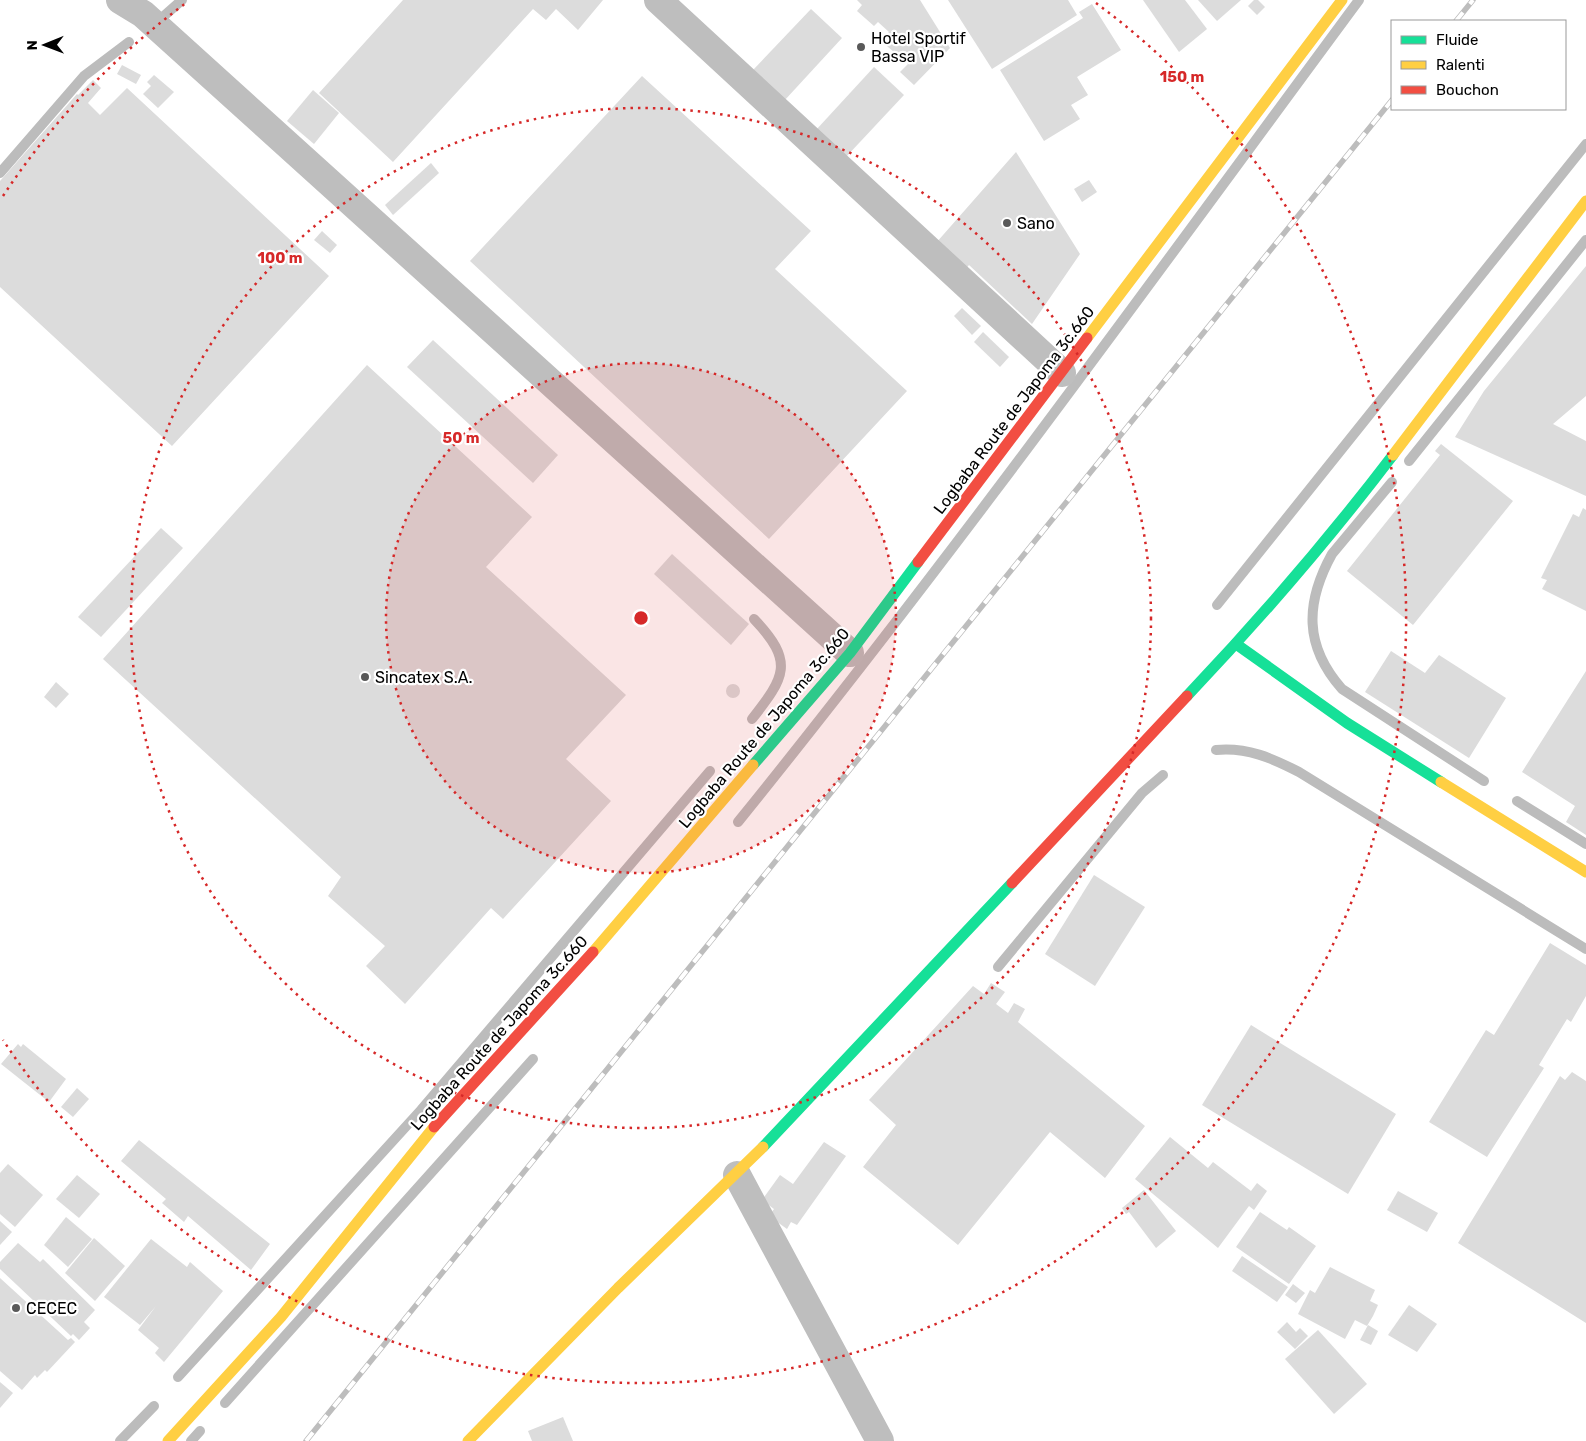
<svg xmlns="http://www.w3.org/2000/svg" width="1586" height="1441" viewBox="0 0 1586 1441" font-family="Rubik,sans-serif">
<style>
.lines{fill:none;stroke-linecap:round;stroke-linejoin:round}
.stream{stroke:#bcbcbc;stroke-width:10}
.building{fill:#dcdcdc}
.street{stroke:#bebebe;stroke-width:28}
.fast{stroke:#16e098;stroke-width:11}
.slow{stroke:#ffcf43;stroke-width:11}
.jam{stroke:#f24e42;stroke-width:11}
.rail-casing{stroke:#bdbdbd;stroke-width:5.5}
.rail{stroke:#fff;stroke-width:4;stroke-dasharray:11;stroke-linecap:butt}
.ring{fill:none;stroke:#d62828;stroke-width:2.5;stroke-dasharray:2.5 5}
.poi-dot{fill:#595959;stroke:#fff;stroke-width:2}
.labels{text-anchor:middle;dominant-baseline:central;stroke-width:4.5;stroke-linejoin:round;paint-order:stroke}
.poi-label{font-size:16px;fill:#000;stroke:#fff;text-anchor:start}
.street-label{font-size:16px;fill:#000;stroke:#fff}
.centre{fill:#d62828;stroke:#fff;stroke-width:2.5}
.ring-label{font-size:15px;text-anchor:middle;font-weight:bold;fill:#d62828;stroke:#fff;stroke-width:4.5;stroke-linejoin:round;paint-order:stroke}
</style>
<rect width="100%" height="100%" fill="#fff"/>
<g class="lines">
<g class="stream">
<path d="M 156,23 L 182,0"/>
<path d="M 0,173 L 84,76 L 129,42"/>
<path d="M 1409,461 L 1586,240"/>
<path d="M 1392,482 L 1332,554 C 1305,603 1304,646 1342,689 L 1484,781"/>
<path d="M 1217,605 L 1586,144"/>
<path d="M 752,719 C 785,677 795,662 754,619"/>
<path d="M 1216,750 C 1247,747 1272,758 1299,772 L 1586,949"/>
<path d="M 1517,801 L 1586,844"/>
<path d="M 738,822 C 954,555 1155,276 1359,0"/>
<path d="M 998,967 L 1142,793 L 1163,775"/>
<path d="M 178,1377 L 421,1110 L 710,771"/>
<path d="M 225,1403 L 533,1059"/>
<path d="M 120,1441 L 154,1406"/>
<path d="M 191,1441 L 200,1431"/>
</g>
</g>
<g class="building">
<path d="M 403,0 L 603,0 L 578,30 L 556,9 L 546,20 L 533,9 L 393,162 L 319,93 Z"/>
<path d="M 857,0 L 920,0 L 950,48 L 914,85 L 900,72 L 908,64 L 881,41 L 889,32 L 878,22 L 874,26 L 857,11 L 862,5 Z"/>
<path d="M 948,0 L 1068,0 L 1077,15 L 992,69 Z"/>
<path d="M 1143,0 L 1185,0 L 1207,29 L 1179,52 Z"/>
<path d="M 1198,0 L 1241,0 L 1217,21 Z"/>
<path d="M 1254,0 L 1258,0 L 1265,7 L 1257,15 L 1248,6 Z"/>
<path d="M 1092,4 L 1121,50 L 1077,77 L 1088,95 L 1071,105 L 1080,119 L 1044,141 L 1000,70 L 1083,18 L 1079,12 Z"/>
<path d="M 811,9 L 842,38 L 784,101 L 753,70 Z"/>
<path d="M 122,65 L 141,75 L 136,84 L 117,74 Z"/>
<path d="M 874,67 L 904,95 L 845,158 L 816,130 Z"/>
<path d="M 154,75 L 174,92 L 158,108 L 143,94 L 151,86 L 147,82 Z"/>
<path d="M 642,76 L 811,231 L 775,269 L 907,391 L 769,539 L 470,261 Z"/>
<path d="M 93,80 L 101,88 L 88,103 L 100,115 L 127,88 L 329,276 L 172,446 L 0,287 L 0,181 L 77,94 L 78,95 Z"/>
<path d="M 313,90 L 339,113 L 314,144 L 287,121 Z"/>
<path d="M 1016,152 L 1080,254 L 1032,324 L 969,265 L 965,270 L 936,243 Z"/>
<path d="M 431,163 L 439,173 L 393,215 L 385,205 Z"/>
<path d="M 1089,180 L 1097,192 L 1082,202 L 1074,189 Z"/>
<path d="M 322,231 L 337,245 L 330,253 L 314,240 Z"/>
<path d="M 1586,266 L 1586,396 L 1553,424 L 1586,441 L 1586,496 L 1455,437 L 1484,391 Z"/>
<path d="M 962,308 L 981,326 L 972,335 L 954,316 Z"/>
<path d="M 983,332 L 1009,357 L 1000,367 L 974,342 Z"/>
<path d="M 433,340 L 558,455 L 533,483 L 407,367 Z"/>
<path d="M 367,365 L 532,517 L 486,567 L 626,695 L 566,759 L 611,801 L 503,919 L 491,908 L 405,1004 L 366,966 L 385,946 L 328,896 L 341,877 L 103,659 Z"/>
<path d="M 1441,444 L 1513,501 L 1413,625 L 1347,571 L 1440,455 L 1435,451 Z"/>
<path d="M 1583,508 L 1586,510 L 1586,611 L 1542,589 L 1547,580 L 1541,578 L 1573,514 L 1579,517 Z"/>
<path d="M 161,528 L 183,548 L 101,637 L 78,617 Z"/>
<path d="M 672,554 L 749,624 L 731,645 L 654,574 Z"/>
<path d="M 1391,651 L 1425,673 L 1439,655 L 1506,698 L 1469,758 L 1365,692 Z"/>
<path d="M 1586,671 L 1586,835 L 1566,822 L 1575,806 L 1522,772 Z"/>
<path d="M 56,682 L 69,694 L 56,708 L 44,697 Z"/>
<circle cx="733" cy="691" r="7"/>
<path d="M 1094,875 L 1145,907 L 1095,986 L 1045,954 Z"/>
<path d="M 1550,943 L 1586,965 L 1586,996 L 1571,1022 L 1567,1019 L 1539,1065 L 1544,1068 L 1487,1157 L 1429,1122 L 1486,1030 L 1494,1035 Z"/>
<path d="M 991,983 L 1005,992 L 996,1004 L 1008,1013 L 1014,1003 L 1025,1009 L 1018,1022 L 1145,1126 L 1105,1178 L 1050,1132 L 958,1245 L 863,1167 L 896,1125 L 869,1100 L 973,986 L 984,994 Z"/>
<path d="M 1251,1025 L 1396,1114 L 1348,1194 L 1202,1105 Z"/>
<path d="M 18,1044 L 21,1047 L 23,1044 L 66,1079 L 49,1102 L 1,1064 Z"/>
<path d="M 1572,1072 L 1586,1081 L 1586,1323 L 1458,1243 L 1560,1076 L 1565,1080 Z"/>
<path d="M 77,1088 L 89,1099 L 73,1117 L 61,1107 Z"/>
<path d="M 1170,1137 L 1208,1168 L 1213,1162 L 1251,1191 L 1257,1183 L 1267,1191 L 1254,1210 L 1249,1206 L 1218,1248 L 1135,1179 Z"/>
<path d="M 139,1140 L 270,1244 L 251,1270 L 188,1216 L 184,1222 L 162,1203 L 166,1199 L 121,1161 Z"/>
<path d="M 824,1142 L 846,1156 L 797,1225 L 791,1222 L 787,1229 L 769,1216 L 774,1209 L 762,1200 L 780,1175 L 793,1184 Z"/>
<path d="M 8,1164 L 43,1195 L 15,1227 L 0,1214 L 0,1173 Z"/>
<path d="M 77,1175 L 100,1194 L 79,1218 L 56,1199 Z"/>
<path d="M 1144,1190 L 1176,1231 L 1156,1248 L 1129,1212 L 1126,1214 L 1122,1208 Z"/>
<path d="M 1398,1191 L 1438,1213 L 1427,1232 L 1387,1210 Z"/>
<path d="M 1260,1212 L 1287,1230 L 1289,1227 L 1316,1246 L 1289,1284 L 1236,1247 Z"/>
<path d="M 66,1217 L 92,1239 L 68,1267 L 44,1245 Z"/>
<path d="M 0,1221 L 12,1232 L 0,1245 Z"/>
<path d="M 94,1238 L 125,1266 L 95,1301 L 65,1273 Z"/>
<path d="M 151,1239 L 187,1267 L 190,1262 L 223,1291 L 164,1362 L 155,1353 L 159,1348 L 138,1330 L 156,1306 L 140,1325 L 104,1297 Z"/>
<path d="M 18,1243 L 40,1262 L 43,1259 L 95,1310 L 84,1322 L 90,1328 L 79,1340 L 73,1334 L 71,1336 L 0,1269 L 0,1262 Z"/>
<path d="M 1242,1256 L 1288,1287 L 1277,1302 L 1232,1271 Z"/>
<path d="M 1330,1267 L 1375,1290 L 1370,1301 L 1378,1305 L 1373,1316 L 1367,1326 L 1355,1320 L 1345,1339 L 1298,1314 L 1310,1290 L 1315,1293 Z"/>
<path d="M 0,1278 L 68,1340 L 71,1338 L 75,1342 L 47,1372 L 45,1370 L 37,1378 L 35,1375 L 22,1390 L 0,1371 Z"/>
<path d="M 1293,1284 L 1305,1293 L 1296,1303 L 1285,1295 Z"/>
<path d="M 1409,1305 L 1437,1324 L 1417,1352 L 1388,1335 Z"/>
<path d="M 1287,1322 L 1296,1332 L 1300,1328 L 1308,1336 L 1295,1349 L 1277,1332 Z"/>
<path d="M 1368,1325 L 1378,1331 L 1371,1345 L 1360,1340 Z"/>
<path d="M 1318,1330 L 1367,1384 L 1334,1414 L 1285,1359 Z"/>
<path d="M 0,1382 L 13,1393 L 0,1408 Z"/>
<path d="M 563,1417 L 573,1441 L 532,1441 L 528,1431 Z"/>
</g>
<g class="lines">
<g class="street">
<path d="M 120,0 L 143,14 L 850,653"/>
<path d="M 658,0 L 1062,373"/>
<path d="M 737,1175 L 880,1441"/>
</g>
<g class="fast">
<path d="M 1236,644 L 1347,723 L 1441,782"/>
<path d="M 1187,696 C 1260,619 1329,539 1393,455"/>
<path d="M 753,765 L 850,653 L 918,562"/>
<path d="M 763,1147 L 1012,883"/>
</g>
<g class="slow">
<path d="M 1087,338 L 1342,0"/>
<path d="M 1393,455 L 1586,201"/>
<path d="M 1441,782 L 1586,872"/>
<path d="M 593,952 L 753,765"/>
<path d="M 168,1441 L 281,1317 L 434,1127"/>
<path d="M 468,1441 L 618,1288 L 763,1147"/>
</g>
<g class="jam">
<path d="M 918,562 L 1087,338"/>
<path d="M 1012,883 L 1187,696"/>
<path d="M 434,1127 L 593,952"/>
</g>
<g class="rail-casing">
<g id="rail">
<path d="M 1456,21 L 1473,0"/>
<path d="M 306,1441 L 1392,100"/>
</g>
</g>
<use href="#rail" class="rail"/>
</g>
<circle cx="641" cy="618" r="255" fill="#d62828" fill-opacity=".12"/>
<g class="ring">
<circle cx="641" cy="618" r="255"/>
<circle cx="641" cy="618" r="510"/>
<path d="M3 196A765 765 0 0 1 186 3M1096 3A765 765 0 1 1 3 1040"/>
</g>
<g class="poi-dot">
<circle cx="861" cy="47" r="5"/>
<circle cx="1007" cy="223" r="5"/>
<circle cx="365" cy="677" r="5"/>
<circle cx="16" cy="1308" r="5"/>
</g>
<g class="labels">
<g class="poi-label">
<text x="871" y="38">Hotel Sportif<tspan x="871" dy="18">Bassa VIP</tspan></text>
<text x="1017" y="223">Sano</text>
<text x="375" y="677">Sincatex S.A.</text>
<text x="26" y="1308">CECEC</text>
</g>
<g class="street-label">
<text transform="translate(1014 410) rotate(-53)">Logbaba Route de Japoma 3c.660</text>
<text transform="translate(764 728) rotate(-50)">Logbaba Route de Japoma 3c.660</text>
<text transform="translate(499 1033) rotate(-48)">Logbaba Route de Japoma 3c.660</text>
</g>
</g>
<circle cx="641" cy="618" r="8" class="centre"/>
<g class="ring-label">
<text x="1182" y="82">150 m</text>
<text x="280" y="263">100 m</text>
<text x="461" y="443">50 m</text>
</g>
<rect x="1391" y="20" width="175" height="90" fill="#ffffff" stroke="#999999"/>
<rect x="1401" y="36" width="25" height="8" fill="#16e098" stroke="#999999"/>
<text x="1436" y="45" font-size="15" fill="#000000">Fluide</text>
<rect x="1401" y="61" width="25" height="8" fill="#ffcf43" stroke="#999999"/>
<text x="1436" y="70" font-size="15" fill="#000000">Ralenti</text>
<rect x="1401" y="86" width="25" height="8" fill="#f24e42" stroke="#999999"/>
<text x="1436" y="95" font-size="15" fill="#000000">Bouchon</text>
<g transform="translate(45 45) rotate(269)" stroke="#ffffff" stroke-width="4" paint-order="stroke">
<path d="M0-4L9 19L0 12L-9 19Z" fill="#000000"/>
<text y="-8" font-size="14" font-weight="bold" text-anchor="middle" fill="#000000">N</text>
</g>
</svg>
